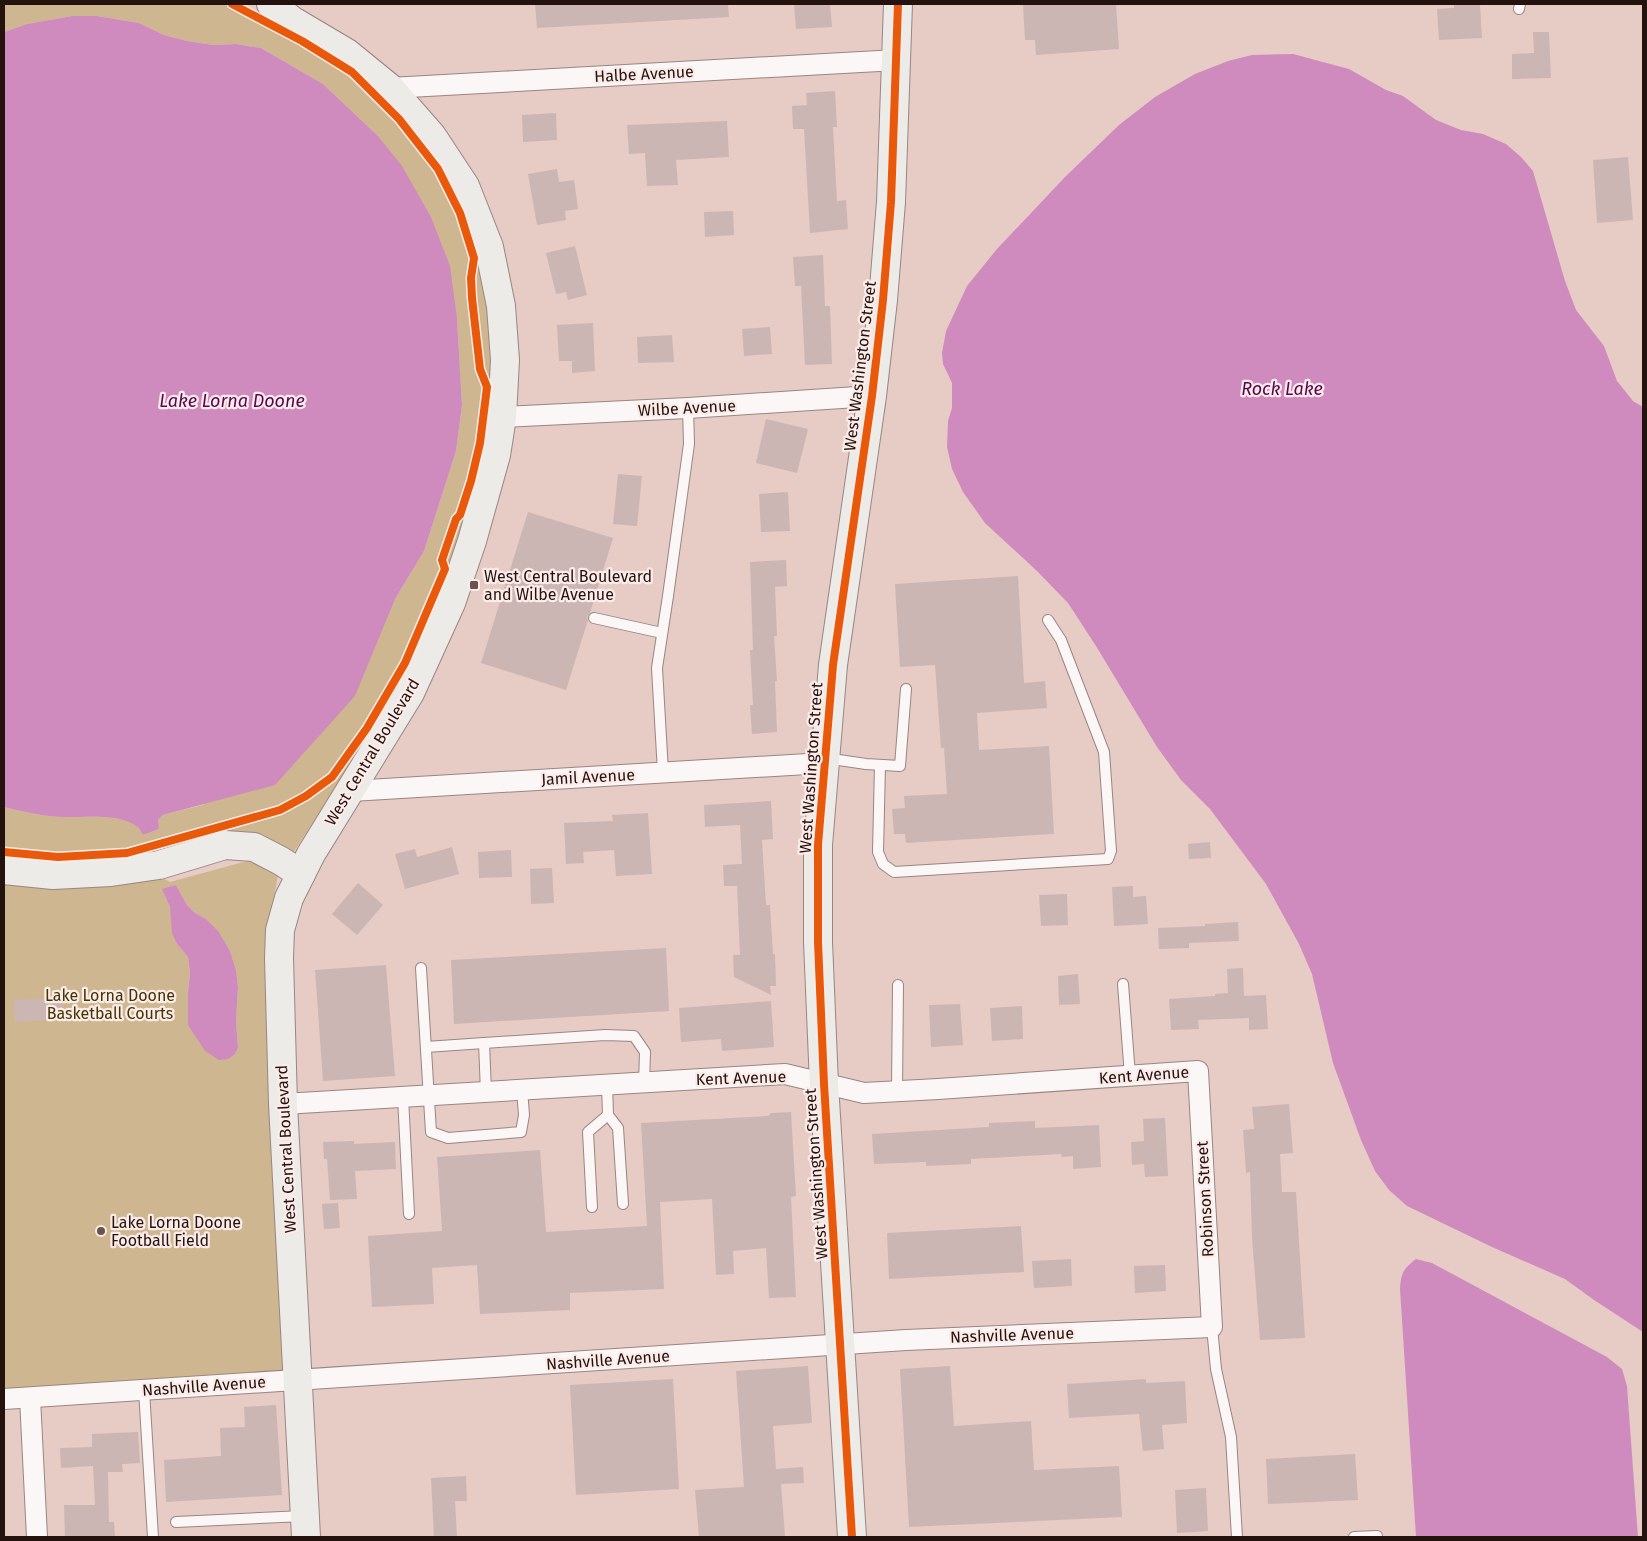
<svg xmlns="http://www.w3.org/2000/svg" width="1647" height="1541" viewBox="0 0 1647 1541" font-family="'Fira Sans',sans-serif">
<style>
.green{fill:#ceb690;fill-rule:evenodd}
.water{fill:#d08bbe}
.building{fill:#ccb6b4}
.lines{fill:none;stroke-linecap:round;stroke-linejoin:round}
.lane-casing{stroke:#9a8581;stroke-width:12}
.street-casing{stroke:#9a8581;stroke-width:22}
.secondary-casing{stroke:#9a8581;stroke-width:30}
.lane{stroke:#fbf7f6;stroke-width:10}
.street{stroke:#fbf7f6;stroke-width:20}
.secondary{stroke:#ecebe8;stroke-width:28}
.cycleway-casing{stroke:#fcece9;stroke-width:11}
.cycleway{stroke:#e8590c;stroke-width:8}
.poi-dot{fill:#68534e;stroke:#fcece9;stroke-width:2}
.labels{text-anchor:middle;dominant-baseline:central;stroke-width:4.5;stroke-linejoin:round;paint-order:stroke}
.street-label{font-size:16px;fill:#23120e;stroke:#fcece9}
.poi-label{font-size:16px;fill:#23120e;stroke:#fcece9;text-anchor:start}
.park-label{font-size:16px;fill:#423300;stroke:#fcece9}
.water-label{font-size:18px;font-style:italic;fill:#580652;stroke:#fcece9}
</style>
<rect width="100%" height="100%" fill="#e7cbc5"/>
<g class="green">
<path d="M 4,4 L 243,4 L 273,24 L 341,62 L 390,103 L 440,164 L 470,232 L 487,296 L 491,362 L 489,412 L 480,465 L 455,549 L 424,639 L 374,730 L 291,856 L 274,846 L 116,864 L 4,861 L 4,807 C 23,812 42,816 62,817 C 83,818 117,813 136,826 C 139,827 141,832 143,835 L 159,829 L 158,820 L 163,815 L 203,805 L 395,599 L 424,551 L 456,451 L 462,405 L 457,318 L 378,136 L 323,84 L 261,48 L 236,44 L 213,45 L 187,41 L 164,35 L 139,23 L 97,16 L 72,16 L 27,24 L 4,32 Z"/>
<path d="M 251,860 L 278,875 L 264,953 L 283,1370 L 4,1389 L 4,877 L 150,872 L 170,882 ZM 176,885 L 187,905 L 195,913 L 206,919 L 230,951 L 236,970 L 238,987 L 236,1022 L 238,1047 L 188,1025 L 188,992 L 190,973 L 188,957 L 177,944 L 170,907 L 163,890 Z"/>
</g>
<g class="water">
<path d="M 72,16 L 97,16 L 139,23 L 164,35 L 187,41 L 213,45 L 236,44 L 261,48 L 323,84 L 378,136 L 402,166 L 431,217 L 450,266 L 457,318 L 462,405 L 456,451 L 424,551 L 395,599 L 355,696 L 275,785 L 163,815 L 158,820 L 159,829 L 143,835 C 141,832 139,827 136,826 C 117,813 83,818 62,817 C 42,816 23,812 4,807 L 4,32 L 27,24 Z"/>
<path d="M 1293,54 L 1349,69 L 1386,90 L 1403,96 L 1436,120 L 1461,130 L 1483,134 L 1506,144 L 1521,157 L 1533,171 L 1565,281 L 1576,310 L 1604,346 L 1617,381 L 1633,401 L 1643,407 L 1643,1332 L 1594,1300 L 1565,1279 L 1492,1247 L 1407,1206 L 1389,1190 L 1375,1171 L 1361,1140 L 1333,1063 L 1312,974 L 1299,944 L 1266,884 L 1210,809 L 1181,780 L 1157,747 L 1096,646 L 1068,603 L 1037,571 L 985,523 L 963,492 L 952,469 L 947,447 L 948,421 L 952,408 L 952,383 L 943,364 L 942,353 L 946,331 L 967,286 L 997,249 L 1065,177 L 1119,125 L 1155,97 L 1195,74 L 1228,61 L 1252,55 Z"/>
<path d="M 176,885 L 187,905 L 195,913 L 206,919 L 218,931 L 230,951 L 236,970 L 238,987 L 236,1022 L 238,1047 L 235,1054 L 228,1059 L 219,1060 L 205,1051 L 188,1025 L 188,992 L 190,973 L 188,957 L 177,944 L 172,933 L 170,907 L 162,889 Z"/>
<path d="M 1416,1259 L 1432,1263 L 1607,1357 L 1622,1369 L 1627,1386 L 1638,1537 L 1416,1537 L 1400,1289 C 1401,1273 1403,1269 1416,1259 Z"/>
</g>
<g class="building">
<path d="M 535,4 L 728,4 L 729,17 L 537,28 Z"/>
<path d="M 794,4 L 830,4 L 832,27 L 796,29 Z"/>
<path d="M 1023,4 L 1116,4 L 1119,49 L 1036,55 L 1035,40 L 1025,40 Z"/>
<path d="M 1454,4 L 1480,4 L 1482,38 L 1439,40 L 1437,9 L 1454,8 Z"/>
<path d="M 1533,32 L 1549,32 L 1551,78 L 1512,79 L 1512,54 L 1534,53 Z"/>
<path d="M 835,91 L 837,127 L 833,127 L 837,201 L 846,200 L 848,229 L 810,233 L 804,129 L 793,129 L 792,106 L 807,105 L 806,93 Z"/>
<path d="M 556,113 L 557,140 L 523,142 L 522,115 Z"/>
<path d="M 727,121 L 729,157 L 676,160 L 678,185 L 647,186 L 645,153 L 629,154 L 627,125 Z"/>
<path d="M 1628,157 L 1633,220 L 1597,223 L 1593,160 Z"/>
<path d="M 557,169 L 559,182 L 574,180 L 578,209 L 565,211 L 566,220 L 537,225 L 528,174 Z"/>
<path d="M 733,211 L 734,235 L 705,237 L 704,212 Z"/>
<path d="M 575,246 L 587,295 L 568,300 L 566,292 L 556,294 L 546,253 Z"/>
<path d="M 823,255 L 825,306 L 830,306 L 832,364 L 805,365 L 801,286 L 795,286 L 793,257 Z"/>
<path d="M 593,323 L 595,371 L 572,373 L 572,361 L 559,361 L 557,325 Z"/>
<path d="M 770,327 L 772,354 L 744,356 L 742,329 Z"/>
<path d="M 672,335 L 674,362 L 638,363 L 637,337 Z"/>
<path d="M 766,419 L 808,429 L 797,473 L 756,463 Z"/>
<path d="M 618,474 L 642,476 L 637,526 L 613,524 Z"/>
<path d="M 788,492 L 790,531 L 761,532 L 759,494 Z"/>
<path d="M 528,512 L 613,538 L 590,613 L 587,616 L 588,620 L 566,690 L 481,663 Z"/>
<path d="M 786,560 L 787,586 L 775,587 L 777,636 L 774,636 L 777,681 L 775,681 L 777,732 L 752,734 L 750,705 L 753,705 L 750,650 L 753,650 L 750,562 Z"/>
<path d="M 1018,576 L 1024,683 L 1045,681 L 1047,708 L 977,713 L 979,750 L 1049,746 L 1054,834 L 906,843 L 905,834 L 894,834 L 892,809 L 905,808 L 904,796 L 947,794 L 944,748 L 941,748 L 935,665 L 900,667 L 895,584 Z"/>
<path d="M 771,801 L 773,839 L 762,840 L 766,905 L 770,905 L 773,954 L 775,954 L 776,986 L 770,986 L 771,995 L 734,977 L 733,955 L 740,955 L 737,886 L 724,886 L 723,865 L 742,864 L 740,825 L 705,827 L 704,805 Z"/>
<path d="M 648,813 L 652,874 L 616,876 L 614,850 L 583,852 L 584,863 L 566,864 L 564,823 L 613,821 L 612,815 Z"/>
<path d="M 1210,842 L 1211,858 L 1189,859 L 1188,844 Z"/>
<path d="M 452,847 L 459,874 L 405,889 L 395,854 L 415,849 L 417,857 Z"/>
<path d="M 511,850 L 512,877 L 479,878 L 478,852 Z"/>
<path d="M 552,868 L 554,903 L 531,904 L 530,869 Z"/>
<path d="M 358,883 L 383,905 L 357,935 L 332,914 Z"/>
<path d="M 1133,886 L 1133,897 L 1146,896 L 1148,924 L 1114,926 L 1112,887 Z"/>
<path d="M 1067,894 L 1068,925 L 1041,926 L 1039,895 Z"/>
<path d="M 1238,922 L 1239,941 L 1189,943 L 1189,948 L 1159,949 L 1158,928 L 1205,926 L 1205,924 Z"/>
<path d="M 666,948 L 669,1011 L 454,1024 L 451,960 Z"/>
<path d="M 386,965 L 395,1076 L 323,1081 L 315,970 Z"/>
<path d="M 1243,968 L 1244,996 L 1266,995 L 1268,1029 L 1249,1030 L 1249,1018 L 1198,1020 L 1199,1029 L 1171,1030 L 1169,999 L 1215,996 L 1215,994 L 1228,993 L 1227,969 Z"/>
<path d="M 1078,974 L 1080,1004 L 1059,1005 L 1058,976 Z"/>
<path d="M 62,998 L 63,1019 L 15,1022 L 14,1000 Z"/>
<path d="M 771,1001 L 774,1047 L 722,1051 L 721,1039 L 681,1042 L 679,1008 Z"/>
<path d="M 960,1004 L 963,1045 L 931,1047 L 929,1005 Z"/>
<path d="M 1022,1006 L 1023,1039 L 992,1041 L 990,1008 Z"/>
<path d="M 1289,1104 L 1293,1153 L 1280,1154 L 1282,1192 L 1296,1192 L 1305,1338 L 1260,1340 L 1252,1237 L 1250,1172 L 1246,1173 L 1243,1130 L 1254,1129 L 1252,1107 Z"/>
<path d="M 791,1112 L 796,1196 L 791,1197 L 796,1297 L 769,1298 L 766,1248 L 733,1251 L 734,1274 L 716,1275 L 712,1199 L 660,1202 L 664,1289 L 570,1293 L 570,1310 L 480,1314 L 477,1265 L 432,1268 L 434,1304 L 372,1307 L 368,1236 L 442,1231 L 437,1157 L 540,1150 L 546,1232 L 647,1226 L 641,1123 L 768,1116 L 771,1113 Z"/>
<path d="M 1165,1118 L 1168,1176 L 1145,1177 L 1144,1164 L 1132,1165 L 1131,1142 L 1144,1141 L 1143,1119 Z"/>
<path d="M 1035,1121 L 1035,1128 L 1099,1125 L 1101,1167 L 1073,1169 L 1073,1156 L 1062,1157 L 1061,1154 L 971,1159 L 971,1164 L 926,1166 L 926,1162 L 874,1164 L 872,1134 L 989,1127 L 989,1123 Z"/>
<path d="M 354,1141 L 354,1144 L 395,1142 L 396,1169 L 355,1171 L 357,1199 L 330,1200 L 327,1159 L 324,1159 L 323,1142 Z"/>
<path d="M 338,1203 L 340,1228 L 324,1229 L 322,1204 Z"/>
<path d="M 1021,1226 L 1024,1272 L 889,1279 L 887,1233 Z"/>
<path d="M 1071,1259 L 1072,1286 L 1034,1288 L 1032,1261 Z"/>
<path d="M 1165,1265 L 1166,1291 L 1135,1293 L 1134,1266 Z"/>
<path d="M 808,1366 L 812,1423 L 773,1426 L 776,1469 L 803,1467 L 804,1483 L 781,1484 L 785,1536 L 699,1537 L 695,1490 L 744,1487 L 736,1371 Z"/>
<path d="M 950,1366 L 954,1426 L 1031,1421 L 1034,1470 L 1119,1466 L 1122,1517 L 909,1527 L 900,1369 Z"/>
<path d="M 673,1379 L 679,1489 L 576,1495 L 570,1385 Z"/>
<path d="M 1146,1379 L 1146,1383 L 1185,1381 L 1187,1423 L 1162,1425 L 1164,1449 L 1143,1451 L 1139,1414 L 1069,1418 L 1067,1384 Z"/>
<path d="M 276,1405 L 282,1495 L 166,1502 L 164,1460 L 221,1456 L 220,1428 L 245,1427 L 244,1407 Z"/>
<path d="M 138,1432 L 140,1463 L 122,1464 L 123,1472 L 108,1472 L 109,1522 L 114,1522 L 115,1537 L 65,1537 L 64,1505 L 95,1505 L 93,1466 L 61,1468 L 60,1448 L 92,1447 L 92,1434 Z"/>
<path d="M 1355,1454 L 1358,1500 L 1268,1504 L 1266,1459 Z"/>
<path d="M 466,1476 L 467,1501 L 455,1501 L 457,1537 L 434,1537 L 431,1478 Z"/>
<path d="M 1206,1488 L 1208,1531 L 1177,1533 L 1175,1490 Z"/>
</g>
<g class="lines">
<g class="lane-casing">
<g id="lane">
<path d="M 1519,9 L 1520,4"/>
<path d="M 594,618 L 662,633"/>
<path d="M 825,758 L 866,764 L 900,766 L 906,689"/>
<path d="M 880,765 L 878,852 L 883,864 L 894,872 L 1108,859 L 1111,851 L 1104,752 L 1061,640 L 1048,620"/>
<path d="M 663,772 L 657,668 L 668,596 L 689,444 L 688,408"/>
<path d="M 421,968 L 431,1132 L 448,1138 L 521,1132 L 524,1115 L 522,1090"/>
<path d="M 1123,984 L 1130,1076"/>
<path d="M 426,1047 L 484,1043"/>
<path d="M 607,1085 L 608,1115 L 618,1128 L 623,1204"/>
<path d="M 897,1091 L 898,985"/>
<path d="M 486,1092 L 484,1043 L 605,1035 L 634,1036 L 645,1052 L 644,1083"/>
<path d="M 403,1097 L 409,1214"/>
<path d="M 592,1207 L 588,1132 L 608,1115"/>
<path d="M 1212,1327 L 1216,1369 L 1231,1437 L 1237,1537"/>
<path d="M 144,1390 L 153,1537"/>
<path d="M 176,1522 L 304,1516"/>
<path d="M 1354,1537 L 1377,1536"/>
</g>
</g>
<g class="street-casing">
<g id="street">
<path d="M 390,88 L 897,60"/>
<path d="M 502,417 L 688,408 L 872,396"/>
<path d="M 351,791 L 824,763"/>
<path d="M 30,1398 L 37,1537"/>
<path d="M 4,1399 L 906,1340 L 1212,1327 L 1198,1071 L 938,1089 L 864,1093 L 785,1074 L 283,1104"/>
</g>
</g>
<g class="secondary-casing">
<g id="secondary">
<path d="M 271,4 L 293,21 L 347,53 L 390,88 L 432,136 L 465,186 L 489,247 L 501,306 L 505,360 L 502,417 L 496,455 L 472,541 L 451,603 L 410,693 L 311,854 L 289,898 L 280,930 L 279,958 L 283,1104 L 306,1537"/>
<path d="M 4,870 L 53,875 L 111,872 L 159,865 L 225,845 L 254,847 L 281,861 L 301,874"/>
<path d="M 852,1537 L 824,1084 L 818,942 L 818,845 L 833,665 L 872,396 L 883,300 L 891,202 L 898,4"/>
</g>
</g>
<use href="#lane" class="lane"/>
<use href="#street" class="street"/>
<use href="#secondary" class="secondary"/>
<g class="cycleway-casing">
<g id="cycleway">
<path d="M 4,852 L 58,857 L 127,853 L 280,810 L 306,796 L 332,777 L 367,728 L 405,663 L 445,569 L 442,560 L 456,519 L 460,515 L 471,481 L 480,443 L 487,387 L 480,369 L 472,298 L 471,278 L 474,258 L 460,213 L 438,169 L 399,119 L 352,72 L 302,41 L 232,4"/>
<path d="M 852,1537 L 824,1084 L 818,942 L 818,845 L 833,665 L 872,396 L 883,300 L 891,202 L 898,4"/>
</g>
</g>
<use href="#cycleway" class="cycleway"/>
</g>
<g class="poi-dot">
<rect x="469" y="580" width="10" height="10" rx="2.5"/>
<circle cx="101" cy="1231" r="5"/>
</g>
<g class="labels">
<g class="street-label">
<text transform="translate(644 74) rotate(-3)">Halbe Avenue</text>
<text transform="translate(860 366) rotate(-83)">West Washington Street</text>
<text transform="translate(687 408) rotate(-3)">Wilbe Avenue</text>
<text transform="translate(372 752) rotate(-59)">West Central Boulevard</text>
<text transform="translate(811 768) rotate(-86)">West Washington Street</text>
<text transform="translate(588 777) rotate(-3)">Jamil Avenue</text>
<text transform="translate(1144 1075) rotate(-4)">Kent Avenue</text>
<text transform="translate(741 1078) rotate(-2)">Kent Avenue</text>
<text transform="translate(286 1149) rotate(-93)">West Central Boulevard</text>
<text transform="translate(816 1174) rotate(-94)">West Washington Street</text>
<text transform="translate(1205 1199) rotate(-93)">Robinson Street</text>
<text transform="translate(1012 1335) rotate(-2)">Nashville Avenue</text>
<text transform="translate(608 1360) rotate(-4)">Nashville Avenue</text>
<text transform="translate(204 1386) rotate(-4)">Nashville Avenue</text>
</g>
<g class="poi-label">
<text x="484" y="576">West Central Boulevard<tspan x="484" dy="18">and Wilbe Avenue</tspan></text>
<text x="111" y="1222">Lake Lorna Doone<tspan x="111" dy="18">Football Field</tspan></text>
</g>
<g class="park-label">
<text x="110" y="995">Lake Lorna Doone<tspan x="110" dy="18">Basketball Courts</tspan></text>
</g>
<g class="water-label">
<text x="1282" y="389">Rock Lake</text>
<text x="232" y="401">Lake Lorna Doone</text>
</g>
</g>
<rect width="1647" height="1541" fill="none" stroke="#23120e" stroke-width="10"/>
</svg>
